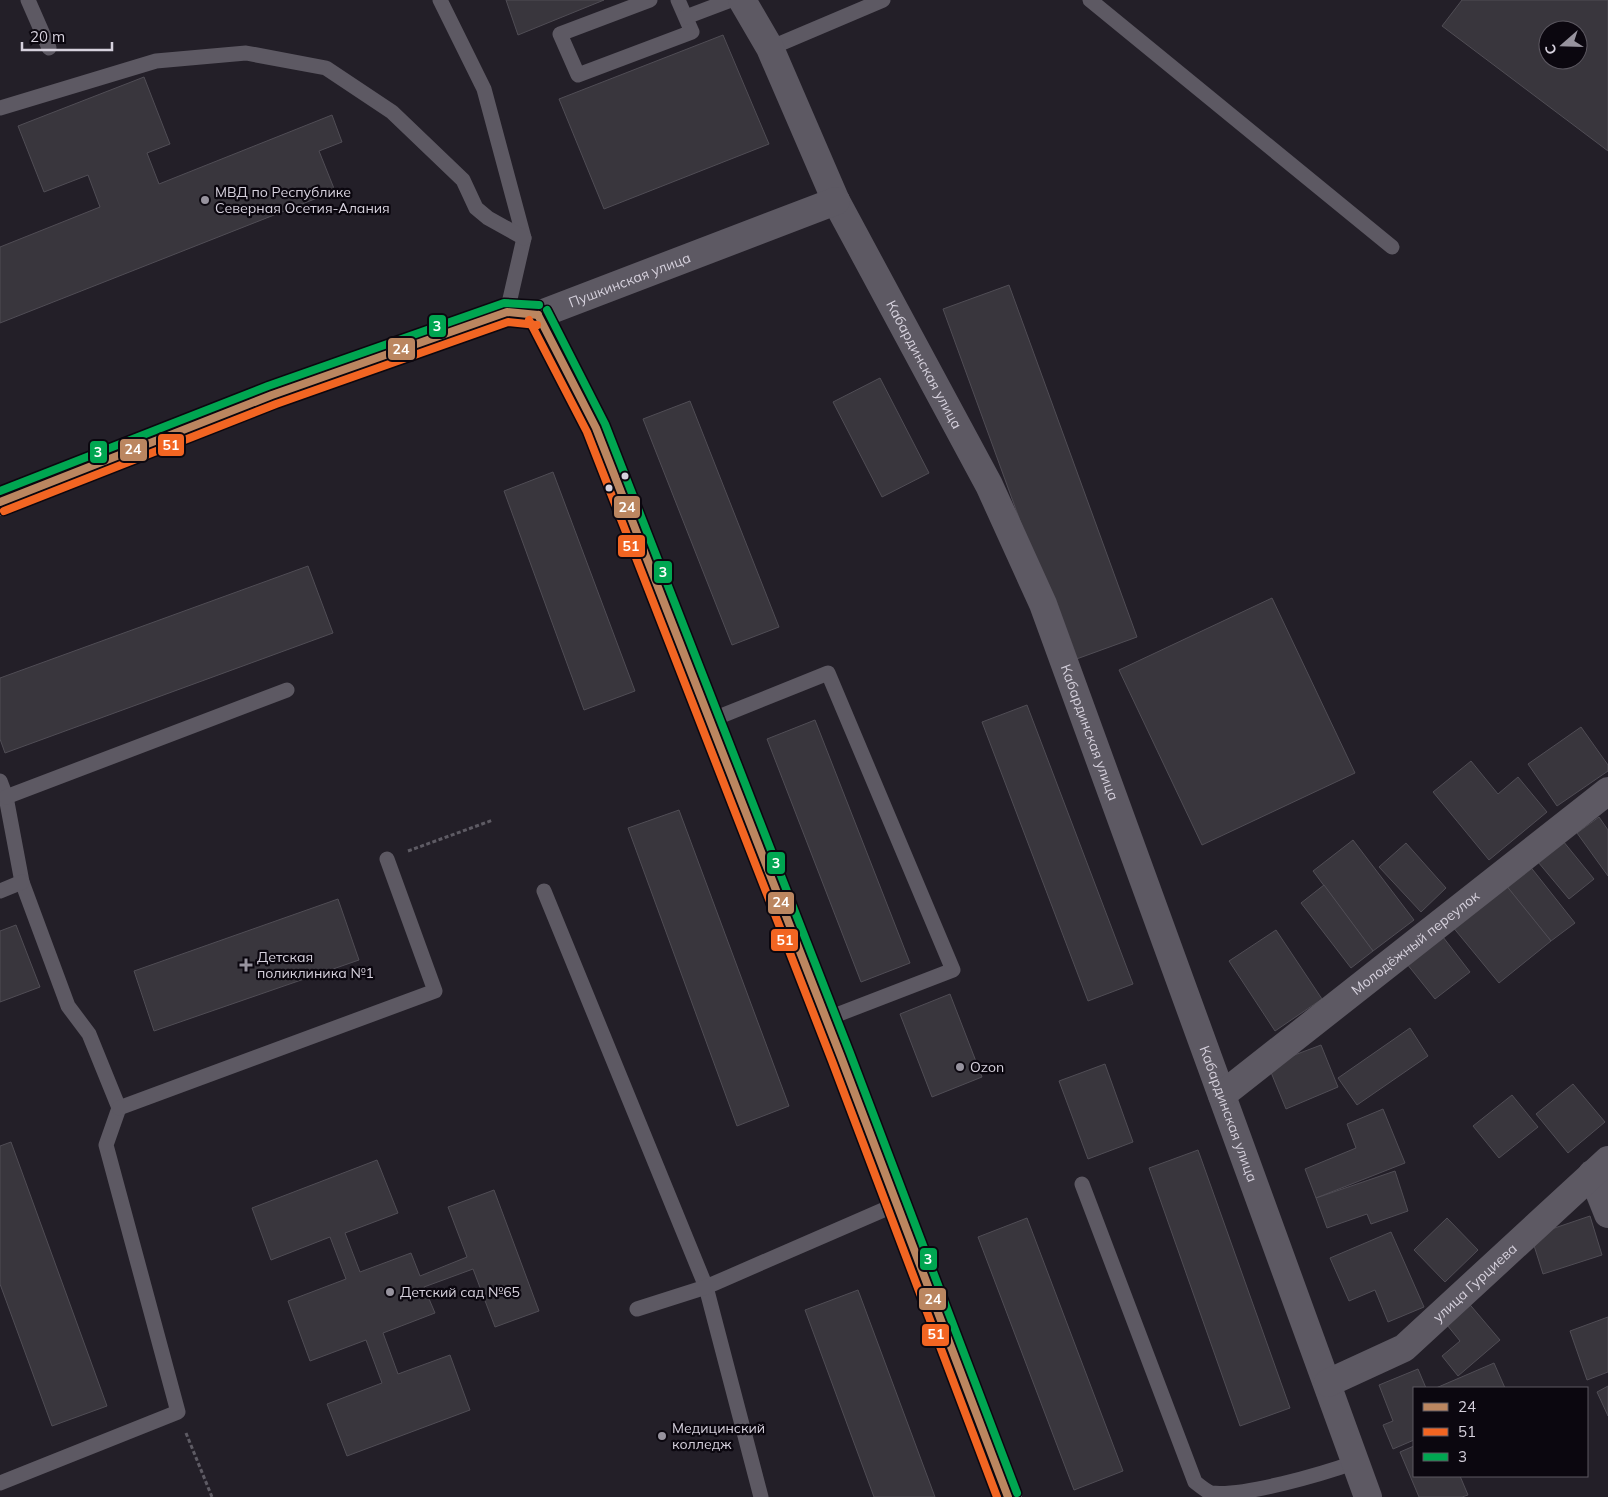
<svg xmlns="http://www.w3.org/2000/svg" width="1608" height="1497" viewBox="0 0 1608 1497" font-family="Mulish,sans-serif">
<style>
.building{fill:#39363d;stroke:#504d55;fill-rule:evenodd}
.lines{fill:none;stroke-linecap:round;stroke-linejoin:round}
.path{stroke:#5e5b64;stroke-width:3;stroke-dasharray:4 2.5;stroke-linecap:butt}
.service{stroke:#5d5963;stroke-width:15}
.minor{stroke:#5d5963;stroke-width:28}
.secondary{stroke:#605b68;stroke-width:28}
.bus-1-casing{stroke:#0b070f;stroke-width:11}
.bus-2-casing{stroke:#0b070f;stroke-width:11}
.bus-3-casing{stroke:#0b070f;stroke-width:11}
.bus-1{stroke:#bb8660;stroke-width:8}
.bus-2{stroke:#f26522;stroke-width:8}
.bus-3{stroke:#00a651;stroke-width:8}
.poi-dot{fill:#97939e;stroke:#0b070f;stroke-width:2}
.bus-dot{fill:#d6d1dd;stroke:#0b070f;stroke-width:2}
.labels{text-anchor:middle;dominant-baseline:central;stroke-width:4.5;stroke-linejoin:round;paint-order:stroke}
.poi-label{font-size:14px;fill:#d6d1dd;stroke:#0b070f;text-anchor:start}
.street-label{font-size:14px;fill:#d6d1dd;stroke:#0b070f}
.line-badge{stroke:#0b070f;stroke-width:2}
.badge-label{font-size:14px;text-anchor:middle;font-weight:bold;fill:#fff}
</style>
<rect width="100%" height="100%" fill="#231f28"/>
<g class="building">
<path d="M 506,0 L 604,0 L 518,35 Z"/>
<path d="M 1462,0 L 1608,0 L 1608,151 L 1442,26 ZM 1548,30 L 1578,30 L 1578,60 L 1548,60 Z"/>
<path d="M 723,35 L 769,144 L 604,209 L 559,99 Z"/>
<path d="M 144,77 L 170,144 L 147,153 L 159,184 L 332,115 L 342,142 L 319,151 L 335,191 L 0,323 L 0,247 L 100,207 L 88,175 L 44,192 L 18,126 Z"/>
<path d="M 1009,285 L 1137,637 L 1071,661 L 943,309 Z"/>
<path d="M 880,378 L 929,473 L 882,497 L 833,402 Z"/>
<path d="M 690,401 L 779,627 L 732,645 L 643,419 Z"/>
<path d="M 553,472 L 635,691 L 584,710 L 504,491 Z"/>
<path d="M 308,566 L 333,633 L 5,753 L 0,739 L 0,678 Z"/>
<path d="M 1272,598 L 1355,773 L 1202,845 L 1119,670 Z"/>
<path d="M 1027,705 L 1133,984 L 1088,1001 L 982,722 Z"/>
<path d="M 815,720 L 910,963 L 861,982 L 767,739 Z"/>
<path d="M 1581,727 L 1608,765 L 1608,771 L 1557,806 L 1528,764 Z"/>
<path d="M 1471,761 L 1498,794 L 1518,777 L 1547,812 L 1489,860 L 1433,792 Z"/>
<path d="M 679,810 L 789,1106 L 737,1126 L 628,828 Z"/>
<path d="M 1599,817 L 1608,830 L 1608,876 L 1577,833 Z"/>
<path d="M 1353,840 L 1414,920 L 1373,951 L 1313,871 Z"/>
<path d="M 1563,841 L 1594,879 L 1569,899 L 1538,862 Z"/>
<path d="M 1406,843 L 1446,888 L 1421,912 L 1379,867 Z"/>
<path d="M 1529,865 L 1575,923 L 1551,941 L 1505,884 Z"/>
<path d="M 1505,884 L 1551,941 L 1499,983 L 1452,926 Z"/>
<path d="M 1324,885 L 1373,951 L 1351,968 L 1301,903 Z"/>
<path d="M 338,899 L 359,960 L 154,1031 L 134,971 Z"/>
<path d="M 16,925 L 40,987 L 0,1002 L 0,931 Z"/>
<path d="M 1276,930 L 1322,999 L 1275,1031 L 1229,961 Z"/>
<path d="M 1443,937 L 1470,972 L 1435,999 L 1407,964 Z"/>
<path d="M 950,994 L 982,1077 L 932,1097 L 900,1014 Z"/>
<path d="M 1410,1028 L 1428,1056 L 1357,1105 L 1338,1078 Z"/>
<path d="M 1321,1045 L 1338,1087 L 1286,1109 L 1268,1065 Z"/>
<path d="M 1105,1064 L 1133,1142 L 1088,1159 L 1059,1081 Z"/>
<path d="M 1573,1084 L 1605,1122 L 1568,1153 L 1536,1114 Z"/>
<path d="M 1512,1095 L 1538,1127 L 1499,1158 L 1473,1126 Z"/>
<path d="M 1383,1109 L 1405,1163 L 1316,1198 L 1305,1169 L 1356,1148 L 1347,1124 Z"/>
<path d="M 11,1142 L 107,1406 L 52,1426 L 0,1284 L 0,1146 Z"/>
<path d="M 1198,1150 L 1290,1408 L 1240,1426 L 1149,1168 Z"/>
<path d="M 377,1160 L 398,1213 L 345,1233 L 360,1272 L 411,1253 L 420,1276 L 467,1257 L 448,1207 L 494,1190 L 539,1311 L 495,1327 L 473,1269 L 424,1287 L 435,1313 L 383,1333 L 398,1374 L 450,1355 L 470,1410 L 347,1456 L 327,1404 L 382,1383 L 366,1340 L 310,1361 L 288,1301 L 346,1279 L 330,1237 L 271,1260 L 252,1208 Z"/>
<path d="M 1395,1171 L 1408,1211 L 1371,1224 L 1367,1214 L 1327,1228 L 1316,1198 Z"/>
<path d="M 1590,1216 L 1602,1255 L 1543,1274 L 1531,1236 Z"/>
<path d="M 1027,1218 L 1123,1471 L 1074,1490 L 978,1237 Z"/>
<path d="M 1447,1218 L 1478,1250 L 1445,1282 L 1414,1250 Z"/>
<path d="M 1391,1232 L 1424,1307 L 1388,1322 L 1375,1290 L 1349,1301 L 1330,1258 Z"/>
<path d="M 858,1290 L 935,1497 L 874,1497 L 805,1310 Z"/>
<path d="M 1466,1300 L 1500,1340 L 1458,1376 L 1442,1356 L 1460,1341 L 1443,1320 Z"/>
<path d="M 1608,1317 L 1608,1372 L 1587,1380 L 1570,1331 Z"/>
<path d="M 1494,1363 L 1505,1388 L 1436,1388 Z"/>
<path d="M 1418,1369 L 1426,1388 L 1414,1388 L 1414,1440 L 1393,1449 L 1383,1425 L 1393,1421 L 1379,1385 Z"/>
<path d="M 1608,1386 L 1608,1416 L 1597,1392 Z"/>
<path d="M 1414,1446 L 1414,1476 L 1460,1476 L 1468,1495 L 1462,1497 L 1419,1497 L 1400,1452 Z"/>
</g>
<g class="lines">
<g class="path">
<path d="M 408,851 L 493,820"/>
<path d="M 186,1433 L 212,1497"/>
</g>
<g class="service">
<path d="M 28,0 L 49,48"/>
<path d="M 440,0 L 484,89 L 524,238 L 507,312"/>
<path d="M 650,0 L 560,34 L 578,75 L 692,32 L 678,0"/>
<path d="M 1090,0 L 1392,247"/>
<path d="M 686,17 L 731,0"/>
<path d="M 770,48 L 883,0"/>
<path d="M 0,108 L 156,61 L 246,53 L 326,68 L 392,112 L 463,180 L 476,208 L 488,218 L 524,238"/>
<path d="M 711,720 L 828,673 L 953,970 L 826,1019"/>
<path d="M 0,781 L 6,797 L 22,882 L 68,1006 L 89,1034 L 119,1108 L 106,1145 L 178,1412 L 0,1483"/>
<path d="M 6,797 L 287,690"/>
<path d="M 0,891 L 22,882"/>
<path d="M 544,891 L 706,1287 L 761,1497"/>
<path d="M 119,1108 L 435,991 L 387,859"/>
<path d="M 1082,1184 L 1195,1482 C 1200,1486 1206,1491 1211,1493 C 1244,1497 1322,1474 1356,1462"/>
<path d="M 637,1309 L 706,1287 L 897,1204"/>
</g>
<g class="minor">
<path id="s1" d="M 742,0 L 770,48 L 836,201 L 989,485 L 1043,604 L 1368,1497"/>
<path id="s2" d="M 538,315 L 836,201"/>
<path id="s3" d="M 1222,1095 L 1608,791"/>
<path d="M 1592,1174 L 1608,1214"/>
<path id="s4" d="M 1328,1383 L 1404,1348 L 1608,1160"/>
</g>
<path class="secondary" d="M 0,502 L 272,395 L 447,333 L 507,312 L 538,315 L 596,428 L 841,1057 L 1008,1497"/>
<g class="bus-1-casing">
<g id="bus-1">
<path d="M 538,315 L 596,428 L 841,1057 L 1008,1497"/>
<path d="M 0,502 L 272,395 L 507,312 L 538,315"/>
</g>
</g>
<g class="bus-2-casing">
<g id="bus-2">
<path d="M 529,320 L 587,432 L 832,1061 L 997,1497"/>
<path d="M 4,511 L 276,404 L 508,322 L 537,325"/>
</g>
</g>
<g class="bus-3-casing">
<g id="bus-3">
<path d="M 547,310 L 605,424 L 850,1053 L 1017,1493"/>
<path d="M 0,491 L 268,386 L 504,303 L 539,305"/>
</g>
</g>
<use href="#bus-1" class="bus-1"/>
<use href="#bus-2" class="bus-2"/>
<use href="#bus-3" class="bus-3"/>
</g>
<g class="poi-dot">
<circle cx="205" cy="200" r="5"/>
<path d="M243.5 957.5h5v5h5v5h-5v5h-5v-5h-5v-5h5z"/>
<circle cx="960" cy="1067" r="5"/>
<circle cx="390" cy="1292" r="5"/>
<circle cx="662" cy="1436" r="5"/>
</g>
<g class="bus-dot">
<circle cx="625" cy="476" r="4.5"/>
<circle cx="609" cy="488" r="4.5"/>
</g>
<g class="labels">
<g class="poi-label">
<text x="215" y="192">МВД по Республике<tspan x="215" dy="16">Северная Осетия-Алания</tspan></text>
<text x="257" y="957">Детская<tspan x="257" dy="16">поликлиника №1</tspan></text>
<text x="970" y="1067">Ozon</text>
<text x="400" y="1292">Детский сад №65</text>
<text x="672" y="1428">Медицинский<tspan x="672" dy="16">колледж</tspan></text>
</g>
<g class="street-label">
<text stroke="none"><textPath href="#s2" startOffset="98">Пушкинская улица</textPath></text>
<text stroke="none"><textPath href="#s1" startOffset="408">Кабардинская улица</textPath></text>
<text stroke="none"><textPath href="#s1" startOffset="812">Кабардинская улица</textPath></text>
<text stroke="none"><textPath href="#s3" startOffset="246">Молодёжный переулок</textPath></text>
<text stroke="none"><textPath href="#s1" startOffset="1218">Кабардинская улица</textPath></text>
<text stroke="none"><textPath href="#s4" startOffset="180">улица Гурциева</textPath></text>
</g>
</g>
<g class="line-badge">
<rect x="428" y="314" width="19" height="24" rx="5" fill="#00a651"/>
<rect x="387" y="337" width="29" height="24" rx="5" fill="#bb8660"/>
<rect x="157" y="433" width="28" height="24" rx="5" fill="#f26522"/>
<rect x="119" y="438" width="29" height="24" rx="5" fill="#bb8660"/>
<rect x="89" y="440" width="19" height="24" rx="5" fill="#00a651"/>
<rect x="613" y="495" width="28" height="24" rx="5" fill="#bb8660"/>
<rect x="617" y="534" width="29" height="24" rx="5" fill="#f26522"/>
<rect x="653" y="560" width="20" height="24" rx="5" fill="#00a651"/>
<rect x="766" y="851" width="20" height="24" rx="5" fill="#00a651"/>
<rect x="767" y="891" width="28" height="24" rx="5" fill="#bb8660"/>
<rect x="770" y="928" width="29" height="24" rx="5" fill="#f26522"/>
<rect x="919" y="1247" width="19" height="24" rx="5" fill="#00a651"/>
<rect x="918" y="1287" width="29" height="24" rx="5" fill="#bb8660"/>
<rect x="921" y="1323" width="29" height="24" rx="5" fill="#f26522"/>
</g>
<g class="badge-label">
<text x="437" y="331">3</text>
<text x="401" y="354">24</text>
<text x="171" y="450">51</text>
<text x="133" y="454">24</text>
<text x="98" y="457">3</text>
<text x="627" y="512">24</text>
<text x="631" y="551">51</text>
<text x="663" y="577">3</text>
<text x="776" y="868">3</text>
<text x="781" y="907">24</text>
<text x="785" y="945">51</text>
<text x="928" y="1264">3</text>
<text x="933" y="1304">24</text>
<text x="936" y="1339">51</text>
</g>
<rect x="1413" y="1387" width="175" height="90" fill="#0b070f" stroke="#5c5861"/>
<rect x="1423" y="1403" width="25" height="8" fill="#bb8660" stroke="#5c5861"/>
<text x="1458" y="1412" font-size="15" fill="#d6d1dd">24</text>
<rect x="1423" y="1428" width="25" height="8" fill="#f26522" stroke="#5c5861"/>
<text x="1458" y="1437" font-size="15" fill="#d6d1dd">51</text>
<rect x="1423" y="1453" width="25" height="8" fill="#00a651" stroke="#5c5861"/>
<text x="1458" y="1462" font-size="15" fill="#d6d1dd">3</text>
<g transform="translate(1563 45) rotate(250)"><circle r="24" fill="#0b070f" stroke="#5c5861"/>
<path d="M0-4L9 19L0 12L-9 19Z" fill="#97939e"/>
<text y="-8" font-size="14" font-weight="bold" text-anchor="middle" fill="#d6d1dd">С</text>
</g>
<path d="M22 42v8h90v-8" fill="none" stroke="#d6d1dd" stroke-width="2.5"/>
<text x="30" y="42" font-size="15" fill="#d6d1dd" stroke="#0b070f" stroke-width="4" paint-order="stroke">20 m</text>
</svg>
